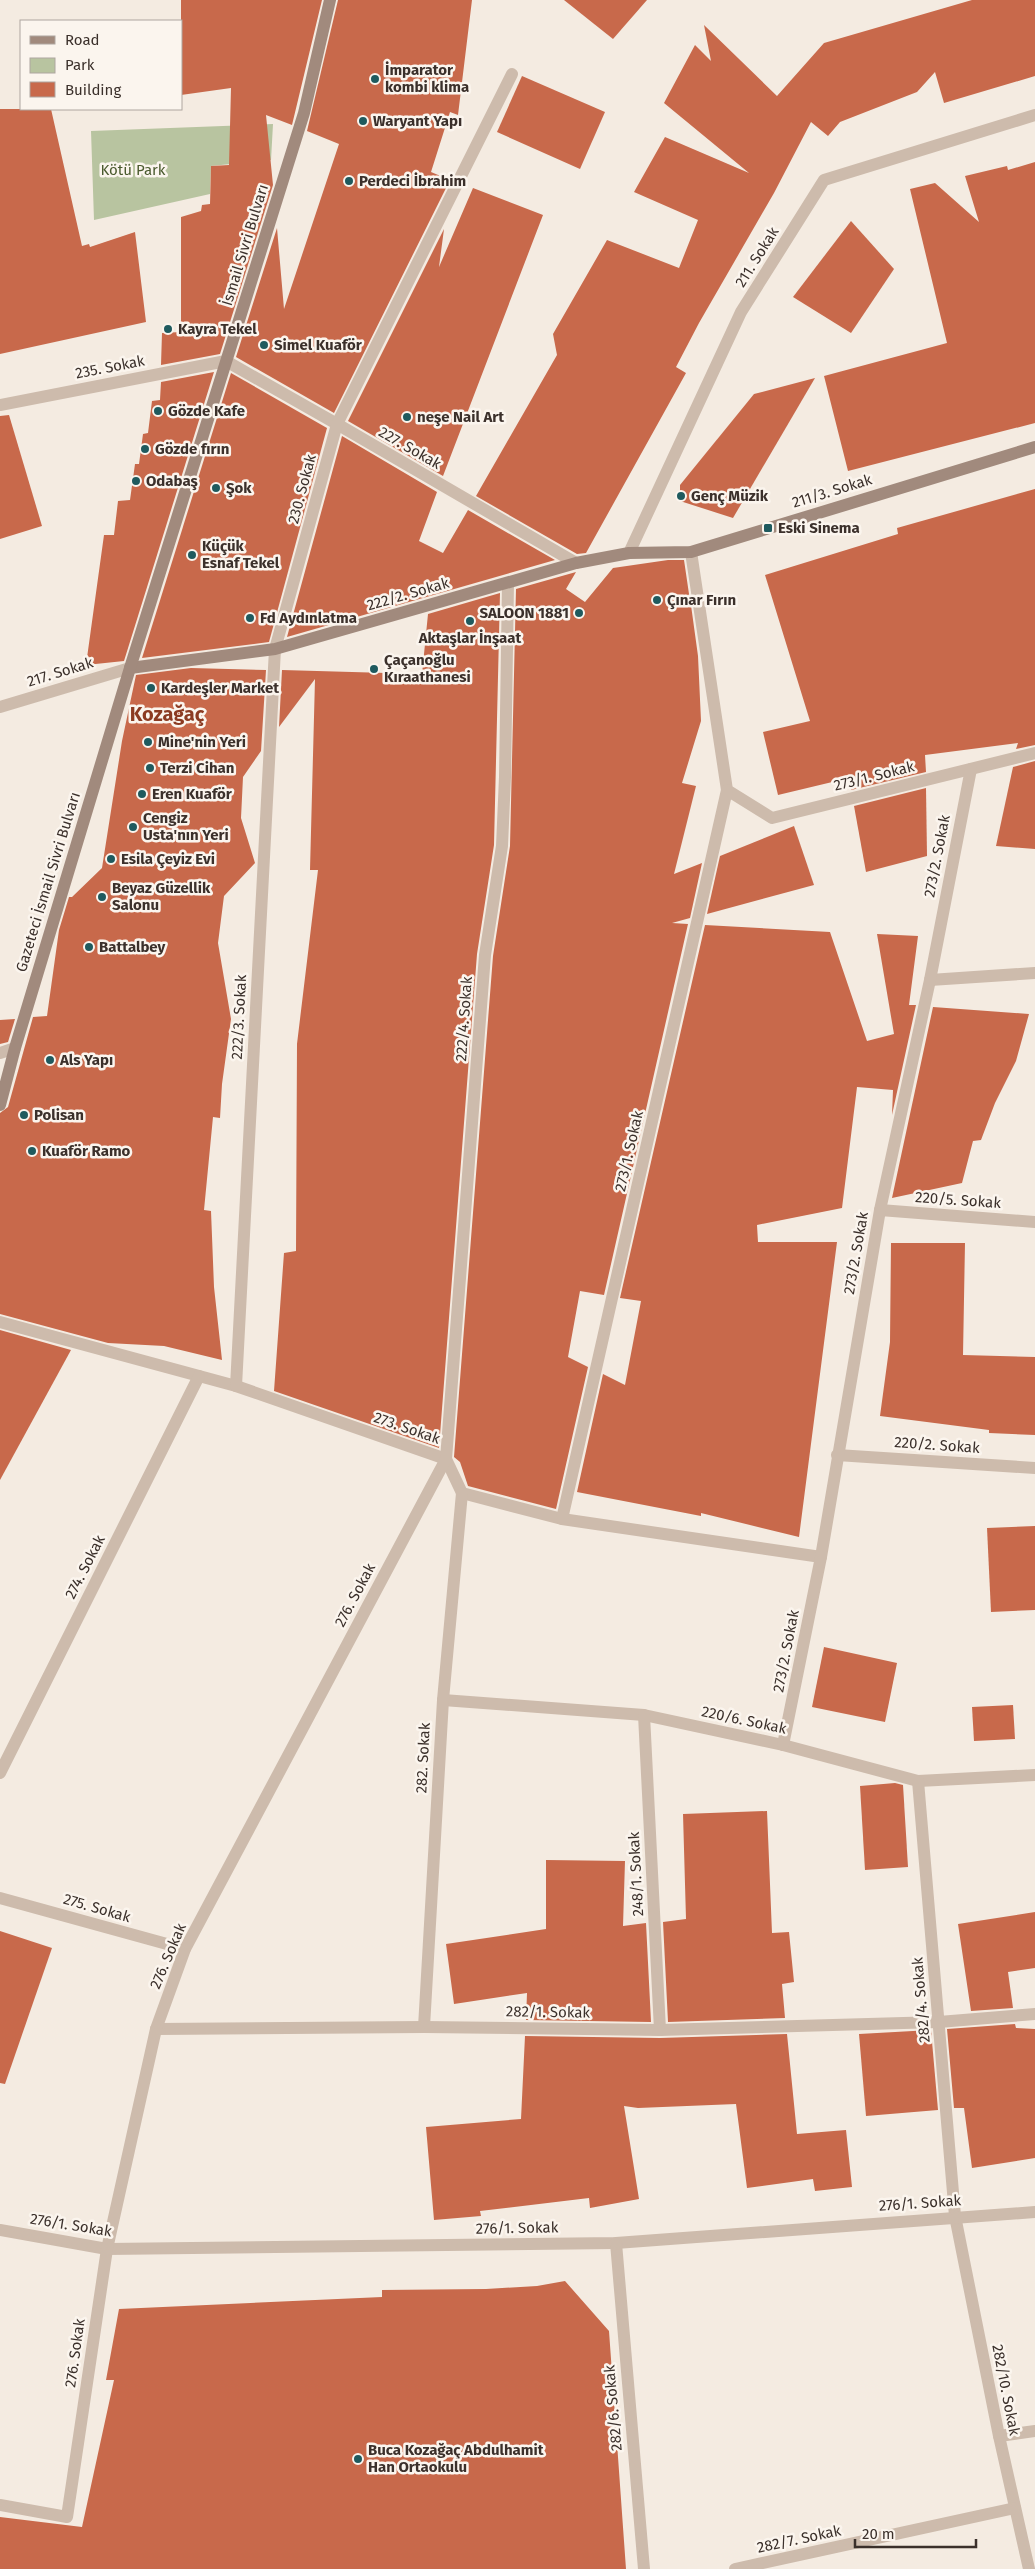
<svg xmlns="http://www.w3.org/2000/svg" width="1035" height="2569" viewBox="0 0 1035 2569" font-family="'Fira Sans',sans-serif">
<style>
.green{fill:#b8c4a0}
.building{fill:#c8694b}
.lines{fill:none;stroke-linecap:round;stroke-linejoin:round}
.pedestrian{stroke:#cdbbac;stroke-width:12}
.minor{stroke:#cdbbac;stroke-width:12}
.secondary{stroke:#a18a7d;stroke-width:12}
.poi-dot{fill:#1f5a5e;stroke:#fbf5ee;stroke-width:2}
.labels{text-anchor:middle;dominant-baseline:central;stroke-width:5;stroke-linejoin:round;paint-order:stroke}
.poi-label{font-size:15px;font-weight:bold;fill:#3b302b;stroke:#fbf5ee;text-anchor:start}
.park-label{font-size:15px;fill:#4a5a2e;stroke:#fbf5ee}
.street-label{font-size:15px;fill:#3b302b;stroke:#fbf5ee}
.district-label{font-size:20px;font-weight:bold;fill:#8c3b22;stroke:#fbf5ee}
</style>
<rect width="100%" height="100%" fill="#f4ebe1"/>
<path class="green" d="M 273,124 L 271,160 L 211,166 L 210,194 L 94,220 L 91,131 Z"/>
<g class="building">
<path d="M 181,0 L 322,0 L 292,125 L 266,115 L 273,185 L 220,354 L 161,365 L 162,333 L 181,332 L 181,217 L 201,211 L 202,205 L 210,204 L 211,166 L 229,165 L 231,88 L 181,95 Z"/>
<path d="M 338,0 L 472,0 L 458,115 L 450,112 L 431,172 L 450,180 L 334,413 L 236,357 L 277,228 L 284,309 L 339,144 L 307,131 Z"/>
<path d="M 564,0 L 647,0 L 613,39 Z"/>
<path d="M 972,0 L 1035,0 L 1035,76 L 944,103 L 935,72 L 917,92 L 840,122 L 828,136 L 811,122 L 774,193 L 699,323 L 676,367 L 686,373 L 586,553 L 577,554 L 476,496 L 557,355 L 553,334 L 607,240 L 679,268 L 698,220 L 634,192 L 665,137 L 749,173 L 664,103 L 695,45 L 711,61 L 704,25 L 777,96 L 824,43 Z"/>
<path d="M 522,76 L 605,112 L 580,169 L 497,132 Z"/>
<path d="M 0,109 L 51,109 L 82,246 L 89,244 L 90,247 L 135,232 L 146,322 L 0,354 Z"/>
<path d="M 1035,162 L 1035,423 L 848,471 L 824,376 L 947,343 L 910,189 L 935,183 L 979,222 L 965,176 L 1007,166 L 1008,170 Z"/>
<path d="M 473,188 L 543,215 L 443,476 L 348,421 L 444,229 L 439,267 Z"/>
<path d="M 851,221 L 894,269 L 851,333 L 793,297 Z"/>
<path d="M 214,372 L 124,661 L 86,665 L 104,535 L 114,535 L 118,501 L 130,500 L 135,464 L 139,464 L 143,434 L 148,433 L 152,401 L 160,400 L 161,382 Z"/>
<path d="M 231,373 L 327,428 L 269,642 L 142,658 Z"/>
<path d="M 815,378 L 733,518 L 680,501 L 680,485 L 754,394 Z"/>
<path d="M 9,415 L 42,526 L 0,539 L 0,416 Z"/>
<path d="M 342,436 L 437,492 L 419,541 L 443,553 L 468,510 L 555,560 L 287,637 Z"/>
<path d="M 1035,489 L 1035,745 L 1016,749 L 1018,743 L 925,755 L 926,772 L 851,790 L 849,778 L 778,795 L 763,732 L 810,721 L 765,575 L 898,534 L 897,528 Z"/>
<path d="M 668,560 L 684,560 L 689,594 L 686,600 L 690,598 L 698,656 L 701,721 L 682,783 L 696,786 L 674,874 L 702,863 L 690,918 L 672,923 L 688,924 L 604,1295 L 580,1291 L 568,1357 L 588,1367 L 556,1509 L 468,1486 L 460,1462 L 454,1457 L 493,956 L 510,846 L 516,589 L 576,572 L 566,589 L 585,602 L 613,568 Z"/>
<path d="M 500,593 L 494,845 L 477,954 L 439,1448 L 274,1391 L 284,1253 L 296,1251 L 297,1044 L 318,870 L 310,870 L 315,679 L 279,727 L 282,670 L 422,674 L 428,614 Z"/>
<path d="M 191,668 L 266,670 L 261,751 L 243,777 L 241,818 L 255,863 L 224,896 L 218,943 L 231,1019 L 222,1084 L 220,1118 L 213,1117 L 204,1210 L 211,1211 L 214,1287 L 222,1360 L 164,1346 L 108,1343 L 0,1314 L 0,1113 L 8,1107 L 33,1017 L 47,1016 L 59,930 L 69,897 L 72,897 L 102,868 L 122,741 L 136,675 Z"/>
<path d="M 1035,761 L 1035,849 L 996,846 L 1013,767 Z"/>
<path d="M 926,788 L 927,856 L 866,872 L 854,806 Z"/>
<path d="M 794,826 L 814,885 L 707,914 L 720,856 Z"/>
<path d="M 705,925 L 830,932 L 867,1041 L 894,1034 L 877,934 L 918,936 L 909,1005 L 916,1005 L 892,1115 L 893,1090 L 857,1087 L 842,1208 L 757,1225 L 758,1242 L 837,1242 L 799,1537 L 701,1513 L 701,1516 L 577,1492 L 603,1374 L 625,1385 L 641,1301 L 620,1298 Z"/>
<path d="M 933,1007 L 1029,1014 L 1016,1061 L 995,1103 L 981,1140 L 973,1141 L 962,1183 L 892,1198 Z"/>
<path d="M 15,1019 L 8,1042 L 0,1044 L 0,1020 Z"/>
<path d="M 891,1243 L 965,1243 L 963,1355 L 1035,1357 L 1035,1435 L 989,1433 L 989,1430 L 880,1416 L 890,1342 Z"/>
<path d="M 0,1330 L 71,1350 L 0,1480 Z"/>
<path d="M 1035,1526 L 1035,1610 L 991,1612 L 987,1528 Z"/>
<path d="M 824,1647 L 897,1663 L 885,1722 L 812,1707 Z"/>
<path d="M 1013,1705 L 1015,1739 L 974,1741 L 972,1707 Z"/>
<path d="M 895,1783 L 903,1785 L 908,1867 L 865,1870 L 860,1786 Z"/>
<path d="M 767,1811 L 772,1933 L 789,1932 L 794,1982 L 782,1984 L 785,2018 L 668,2022 L 663,1922 L 686,1919 L 683,1814 Z"/>
<path d="M 546,1860 L 625,1861 L 623,1926 L 646,1923 L 651,2022 L 526,2020 L 527,1993 L 454,2004 L 446,1944 L 546,1929 Z"/>
<path d="M 1035,1912 L 1035,1968 L 1008,1972 L 1013,2008 L 971,2011 L 958,1924 Z"/>
<path d="M 0,1931 L 52,1948 L 5,2084 L 0,2083 Z"/>
<path d="M 1015,2024 L 1016,2028 L 1035,2029 L 1035,2158 L 972,2168 L 964,2108 L 954,2108 L 947,2029 Z"/>
<path d="M 931,2030 L 938,2110 L 866,2116 L 859,2034 Z"/>
<path d="M 787,2034 L 797,2134 L 846,2130 L 852,2187 L 815,2191 L 813,2179 L 747,2188 L 736,2104 L 638,2108 L 624,2106 L 639,2199 L 590,2208 L 589,2198 L 480,2211 L 481,2216 L 434,2220 L 426,2127 L 521,2119 L 525,2036 L 660,2038 Z"/>
<path d="M 565,2281 L 609,2331 L 626,2569 L 0,2569 L 0,2517 L 82,2527 L 114,2380 L 106,2380 L 119,2309 L 382,2297 L 382,2290 L 486,2289 L 537,2286 Z"/>
</g>
<g class="lines">
<path class="pedestrian" d="M 337,424 L 576,563"/>
<g class="minor">
<path d="M 0,405 L 226,361 L 337,424"/>
<path d="M 691,552 L 727,790 L 772,818 L 1035,753"/>
<path d="M 629,553 L 741,312 L 824,180 L 1035,115"/>
<path d="M 0,707 L 130,668"/>
<path d="M 930,980 L 1035,973"/>
<path d="M 0,1053 L 15,1048"/>
<path d="M 880,1210 L 1035,1222"/>
<path d="M 0,1322 L 236,1386 L 446,1459 L 462,1493 L 562,1519 L 821,1557"/>
<path d="M 236,1386 L 275,649 L 337,424 L 512,74"/>
<path d="M 837,1455 L 1035,1468"/>
<path d="M 562,1519 L 727,790"/>
<path d="M 443,1700 L 644,1715 L 783,1745 L 918,1781 L 1035,1775"/>
<path d="M 644,1715 L 660,2030"/>
<path d="M 783,1745 L 821,1557 L 880,1210 L 930,980 L 971,769"/>
<path d="M 0,1773 L 199,1376"/>
<path d="M 918,1781 L 955,2216 L 999,2436 L 1029,2569"/>
<path d="M 0,1898 L 185,1949"/>
<path d="M 424,2027 L 443,1700 L 462,1493"/>
<path d="M 156,2029 L 424,2027 L 660,2030 L 939,2022 L 1035,2014"/>
<path d="M 0,2230 L 107,2249 L 616,2243 L 1035,2212"/>
<path d="M 616,2243 L 644,2569"/>
<path d="M 999,2436 L 1035,2431"/>
<path d="M 0,2505 L 67,2517 L 107,2249 L 156,2029 L 185,1949 L 446,1459 L 485,955 L 502,846 L 505,777 L 508,583"/>
<path d="M 735,2569 L 1015,2508"/>
</g>
<g class="secondary">
<path d="M 130,668 L 275,649 L 576,563 L 629,553 L 691,552 L 1035,447"/>
<path d="M 0,1105 L 15,1048 L 130,668 L 304,113 L 330,0"/>
</g>
</g>
<g class="poi-dot">
<circle cx="375" cy="79" r="5"/>
<circle cx="363" cy="121" r="5"/>
<circle cx="349" cy="181" r="5"/>
<circle cx="168" cy="329" r="5"/>
<circle cx="264" cy="345" r="5"/>
<circle cx="158" cy="411" r="5"/>
<circle cx="407" cy="417" r="5"/>
<circle cx="145" cy="449" r="5"/>
<circle cx="136" cy="481" r="5"/>
<circle cx="216" cy="488" r="5"/>
<circle cx="681" cy="496" r="5"/>
<rect x="763" y="523" width="10" height="10" rx="2.5"/>
<circle cx="192" cy="555" r="5"/>
<circle cx="657" cy="600" r="5"/>
<circle cx="579" cy="613" r="5"/>
<circle cx="250" cy="618" r="5"/>
<circle cx="470" cy="621" r="5"/>
<circle cx="374" cy="669" r="5"/>
<circle cx="151" cy="688" r="5"/>
<circle cx="148" cy="742" r="5"/>
<circle cx="150" cy="768" r="5"/>
<circle cx="142" cy="794" r="5"/>
<circle cx="133" cy="827" r="5"/>
<circle cx="111" cy="859" r="5"/>
<circle cx="102" cy="897" r="5"/>
<circle cx="89" cy="947" r="5"/>
<circle cx="50" cy="1060" r="5"/>
<circle cx="24" cy="1115" r="5"/>
<circle cx="32" cy="1151" r="5"/>
<circle cx="358" cy="2459" r="5"/>
</g>
<g class="labels">
<g class="poi-label">
<text x="385" y="70">İmparator<tspan x="385" dy="17">kombi klima</tspan></text>
<text x="373" y="121">Waryant Yapı</text>
<text x="359" y="181">Perdeci İbrahim</text>
<text x="178" y="329">Kayra Tekel</text>
<text x="274" y="345">Simel Kuaför</text>
<text x="168" y="411">Gözde Kafe</text>
<text x="417" y="417">neşe Nail Art</text>
<text x="155" y="449">Gözde fırın</text>
<text x="146" y="481">Odabaş</text>
<text x="226" y="488">Şok</text>
<text x="691" y="496">Genç Müzik</text>
<text x="778" y="528">Eski Sinema</text>
<text x="202" y="546">Küçük<tspan x="202" dy="17">Esnaf Tekel</tspan></text>
<text x="667" y="600">Çınar Fırın</text>
<text x="569" y="613" text-anchor="end">SALOON 1881</text>
<text x="260" y="618">Fd Aydınlatma</text>
<text x="470" y="638" text-anchor="middle">Aktaşlar İnşaat</text>
<text x="384" y="660">Çaçanoğlu<tspan x="384" dy="17">Kıraathanesi</tspan></text>
<text x="161" y="688">Kardeşler Market</text>
<text x="158" y="742">Mine'nin Yeri</text>
<text x="160" y="768">Terzi Cihan</text>
<text x="152" y="794">Eren Kuaför</text>
<text x="143" y="818">Cengiz<tspan x="143" dy="17">Usta'nın Yeri</tspan></text>
<text x="121" y="859">Esila Çeyiz Evi</text>
<text x="112" y="888">Beyaz Güzellik<tspan x="112" dy="17">Salonu</tspan></text>
<text x="99" y="947">Battalbey</text>
<text x="60" y="1060">Als Yapı</text>
<text x="34" y="1115">Polisan</text>
<text x="42" y="1151">Kuaför Ramo</text>
<text x="368" y="2450">Buca Kozağaç Abdulhamit<tspan x="368" dy="17">Han Ortaokulu</tspan></text>
</g>
<g class="park-label">
<text x="133" y="170">Kötü Park</text>
</g>
<g class="street-label">
<text transform="translate(245 245) rotate(-73)">İsmail Sivri Bulvarı</text>
<text transform="translate(757 257) rotate(-58)">211. Sokak</text>
<text transform="translate(110 367) rotate(-11)">235. Sokak</text>
<text transform="translate(410 448) rotate(30)">227. Sokak</text>
<text transform="translate(302 489) rotate(-75)">230. Sokak</text>
<text transform="translate(832 491) rotate(-17)">211/3. Sokak</text>
<text transform="translate(408 594) rotate(-16)">222/2. Sokak</text>
<text transform="translate(60 672) rotate(-17)">217. Sokak</text>
<text transform="translate(874 776) rotate(-14)">273/1. Sokak</text>
<text transform="translate(937 856) rotate(-79)">273/2. Sokak</text>
<text transform="translate(48 882) rotate(-73)">Gazeteci İsmail Sivri Bulvarı</text>
<text transform="translate(239 1017) rotate(-87)">222/3. Sokak</text>
<text transform="translate(464 1019) rotate(-86)">222/4. Sokak</text>
<text transform="translate(629 1151) rotate(-77)">273/1. Sokak</text>
<text transform="translate(958 1200) rotate(4)">220/5. Sokak</text>
<text transform="translate(856 1253) rotate(-80)">273/2. Sokak</text>
<text transform="translate(407 1428) rotate(19)">273. Sokak</text>
<text transform="translate(937 1445) rotate(4)">220/2. Sokak</text>
<text transform="translate(85 1567) rotate(-63)">274. Sokak</text>
<text transform="translate(355 1595) rotate(-62)">276. Sokak</text>
<text transform="translate(786 1651) rotate(-79)">273/2. Sokak</text>
<text transform="translate(744 1720) rotate(12)">220/6. Sokak</text>
<text transform="translate(423 1758) rotate(-87)">282. Sokak</text>
<text transform="translate(636 1874) rotate(-93)">248/1. Sokak</text>
<text transform="translate(97 1908) rotate(16)">275. Sokak</text>
<text transform="translate(168 1956) rotate(-67)">276. Sokak</text>
<text transform="translate(921 2000) rotate(-95)">282/4. Sokak</text>
<text transform="translate(548 2012) rotate(1)">282/1. Sokak</text>
<text transform="translate(920 2203) rotate(-4)">276/1. Sokak</text>
<text transform="translate(71 2225) rotate(9)">276/1. Sokak</text>
<text transform="translate(517 2228) rotate(-1)">276/1. Sokak</text>
<text transform="translate(75 2353) rotate(-82)">276. Sokak</text>
<text transform="translate(1006 2390) rotate(79)">282/10. Sokak</text>
<text transform="translate(613 2408) rotate(-95)">282/6. Sokak</text>
<text transform="translate(799 2539) rotate(-12)">282/7. Sokak</text>
</g>
<g class="district-label">
<text x="167" y="714">Kozağaç</text>
</g>
</g>
<rect x="20" y="20" width="162" height="90" fill="#fbf5ee" stroke="#aea6a0"/>
<rect x="30" y="36" width="25" height="8" fill="#a18a7d" stroke="#aea6a0"/>
<text x="65" y="45" font-size="15" fill="#3b302b">Road</text>
<rect x="30" y="58" width="25" height="15" fill="#b8c4a0" stroke="#aea6a0"/>
<text x="65" y="70" font-size="15" fill="#3b302b">Park</text>
<rect x="30" y="82" width="25" height="15" fill="#c8694b" stroke="#aea6a0"/>
<text x="65" y="95" font-size="15" fill="#3b302b">Building</text>
<path d="M855 2539v8h121v-8" fill="none" stroke="#3b302b" stroke-width="2.5"/>
<text x="862" y="2539" font-size="15" fill="#3b302b" stroke="#fbf5ee" stroke-width="4" paint-order="stroke">20 m</text>
</svg>
